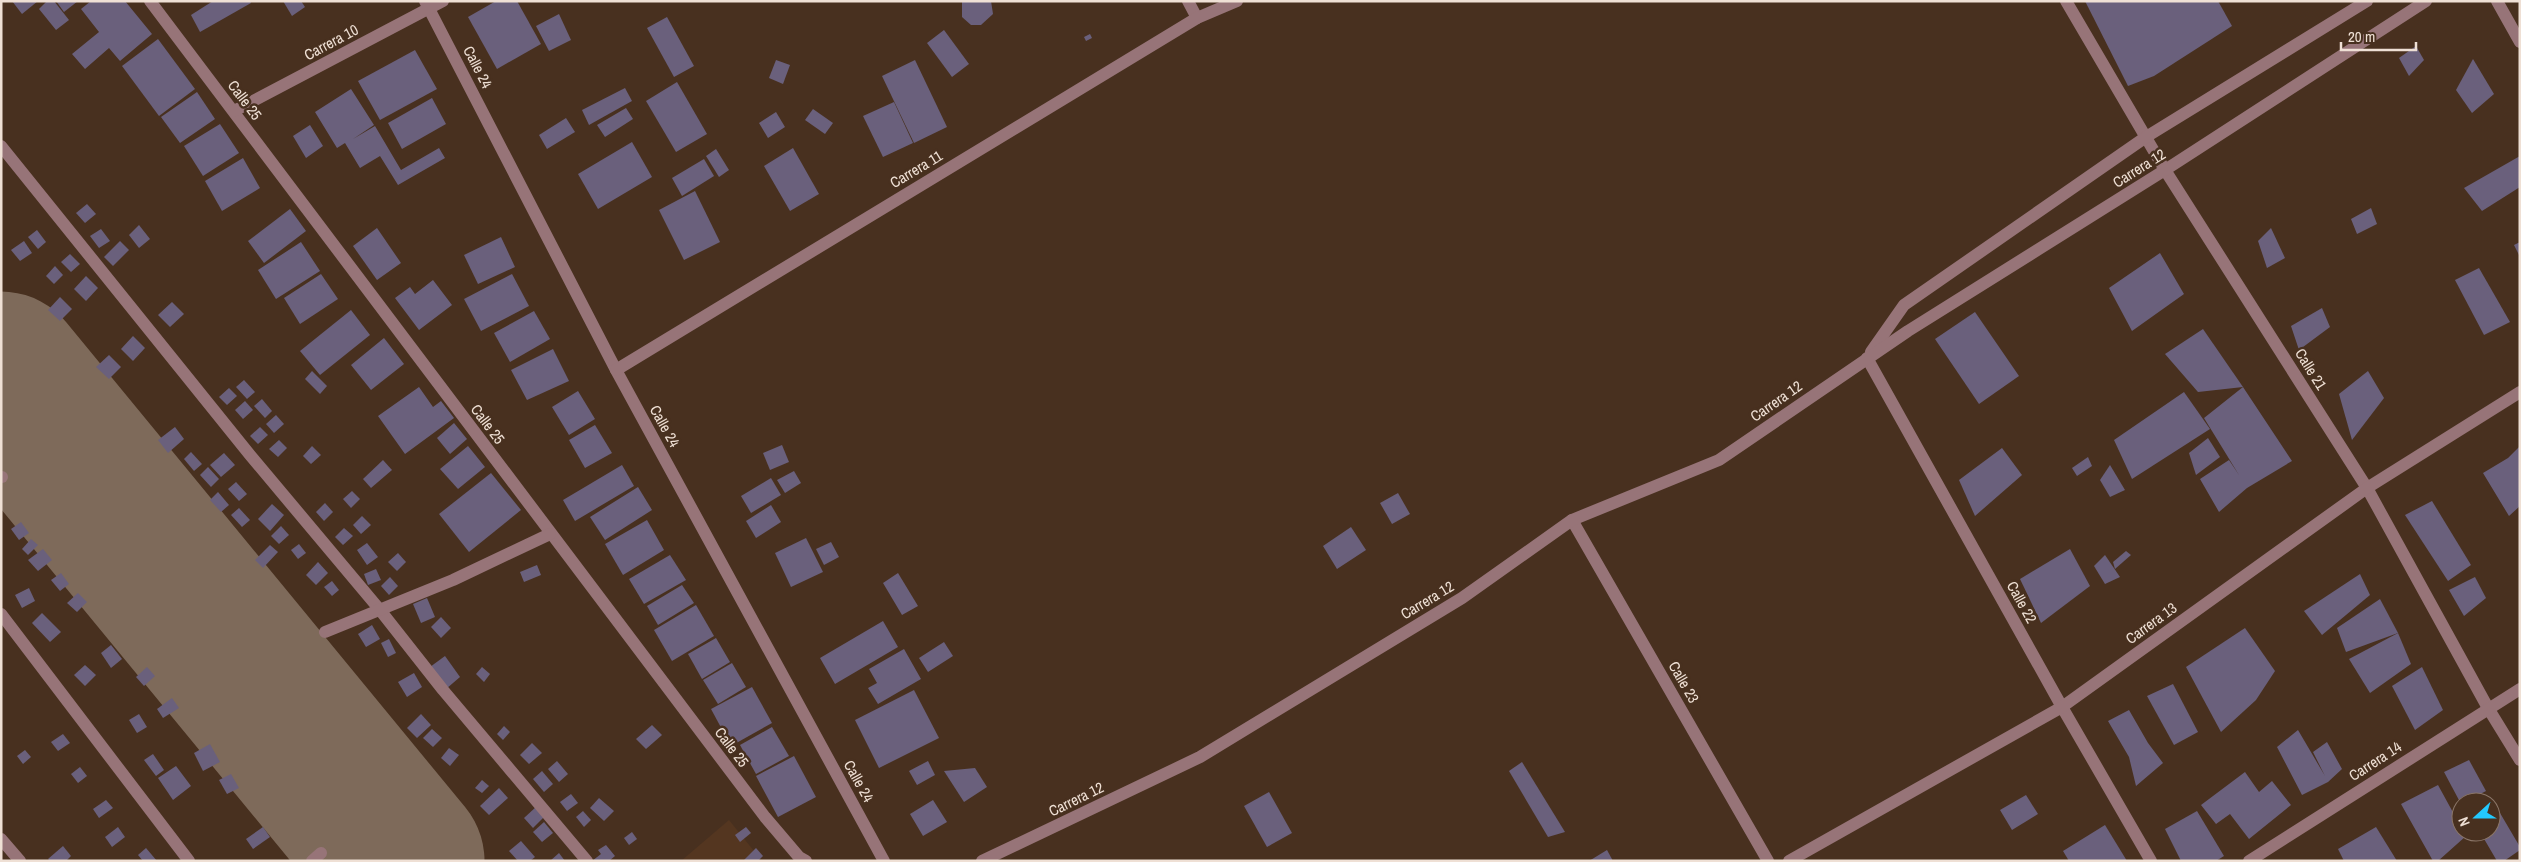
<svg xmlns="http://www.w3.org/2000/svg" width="2521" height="862" viewBox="0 0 2521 862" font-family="'Archivo Narrow',sans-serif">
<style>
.built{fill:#543620}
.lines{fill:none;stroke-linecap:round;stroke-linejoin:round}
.runway{stroke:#7e6a5a;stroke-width:169}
.building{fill:#6a607c}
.minor{stroke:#977478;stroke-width:12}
.labels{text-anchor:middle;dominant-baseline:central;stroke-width:5;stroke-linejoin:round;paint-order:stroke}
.street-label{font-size:15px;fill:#efe0d5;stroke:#48301f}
</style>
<rect width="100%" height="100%" fill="#48301f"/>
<path class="built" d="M 729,820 L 762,861 L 681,861 Z"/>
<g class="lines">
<path class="runway" d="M 1,376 L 400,861"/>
</g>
<g class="building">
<path d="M 12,1 L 38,1 L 22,14 Z"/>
<path d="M 47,1 L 54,1 L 69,20 L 56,30 L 39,9 Z"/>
<path d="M 56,1 L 78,1 L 64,12 Z"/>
<path d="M 91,1 L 125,1 L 152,34 L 120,61 L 109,48 L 85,69 L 72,54 L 99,32 L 81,9 Z"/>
<path d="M 213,1 L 250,1 L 251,3 L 200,32 L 191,15 Z"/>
<path d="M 283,1 L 301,1 L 305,7 L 292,16 Z"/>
<path d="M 496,1 L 517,1 L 541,44 L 497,69 L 468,17 Z"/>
<path d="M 962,1 L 991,1 L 993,14 L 981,25 L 971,25 L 962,17 Z"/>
<path d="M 2085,1 L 2218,1 L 2232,26 L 2154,76 L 2128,86 Z"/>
<path d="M 559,14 L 571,40 L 549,51 L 536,26 Z"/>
<path d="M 667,17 L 694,66 L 674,77 L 647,28 Z"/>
<path d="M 944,30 L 969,64 L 952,77 L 927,43 Z"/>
<path d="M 1090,34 L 1092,38 L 1086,41 L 1084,37 Z"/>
<path d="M 158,39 L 195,89 L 159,116 L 122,66 Z"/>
<path d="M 2416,46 L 2424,60 L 2409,76 L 2399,58 Z"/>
<path d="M 415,50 L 437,89 L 380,120 L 358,81 Z"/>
<path d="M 2473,59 L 2494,94 L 2472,113 L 2456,90 Z"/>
<path d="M 776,60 L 790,65 L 783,84 L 769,78 Z"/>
<path d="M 915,60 L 947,127 L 914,143 L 882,76 Z"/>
<path d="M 677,82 L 707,134 L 676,152 L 646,101 Z"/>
<path d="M 625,88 L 632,101 L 589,125 L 582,110 Z"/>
<path d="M 351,89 L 374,125 L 353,139 L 375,126 L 401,170 L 439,148 L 445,158 L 398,185 L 380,156 L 360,168 L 345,143 L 337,148 L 315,112 Z"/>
<path d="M 197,92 L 215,119 L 180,143 L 161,117 Z"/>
<path d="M 432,98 L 446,124 L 402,149 L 388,123 Z"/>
<path d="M 894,102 L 913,143 L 883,157 L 863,116 Z"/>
<path d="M 626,108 L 633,119 L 605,137 L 597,125 Z"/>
<path d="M 813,109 L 833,123 L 825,134 L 805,120 Z"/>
<path d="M 776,112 L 785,127 L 768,138 L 759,123 Z"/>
<path d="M 566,118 L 575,132 L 547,149 L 539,135 Z"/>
<path d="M 220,124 L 239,153 L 203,176 L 184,146 Z"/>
<path d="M 310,125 L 323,146 L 306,158 L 293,136 Z"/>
<path d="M 632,142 L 652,177 L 598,209 L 578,174 Z"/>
<path d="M 793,148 L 819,194 L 790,211 L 764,166 Z"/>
<path d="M 716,149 L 729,170 L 719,177 L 706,156 Z"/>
<path d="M 2520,156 L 2520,187 L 2482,211 L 2464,188 Z"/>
<path d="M 243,158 L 260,188 L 222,211 L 205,181 Z"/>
<path d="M 704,159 L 714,176 L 682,196 L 672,178 Z"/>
<path d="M 695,191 L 720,242 L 684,260 L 659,210 Z"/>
<path d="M 87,204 L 96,214 L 85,223 L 76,213 Z"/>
<path d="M 2371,208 L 2377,224 L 2357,234 L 2351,219 Z"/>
<path d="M 290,209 L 306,231 L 264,263 L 248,241 Z"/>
<path d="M 139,225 L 150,239 L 139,248 L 129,235 Z"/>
<path d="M 377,228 L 401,263 L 377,280 L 353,246 Z"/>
<path d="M 2271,228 L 2285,258 L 2267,268 L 2258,241 Z"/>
<path d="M 101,229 L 110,241 L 99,248 L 90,236 Z"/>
<path d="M 37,230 L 46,242 L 38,249 L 28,237 Z"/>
<path d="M 501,237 L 515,267 L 478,284 L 464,255 Z"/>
<path d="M 24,241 L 32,253 L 20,261 L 11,250 Z"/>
<path d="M 120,241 L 129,250 L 113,266 L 104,257 Z"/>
<path d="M 301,242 L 320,271 L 276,299 L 258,270 Z"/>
<path d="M 2520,242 L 2520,257 L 2514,245 Z"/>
<path d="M 2160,253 L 2184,294 L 2132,331 L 2109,288 Z"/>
<path d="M 70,254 L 80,264 L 71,272 L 61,262 Z"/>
<path d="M 55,266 L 63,275 L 54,284 L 46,276 Z"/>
<path d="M 2479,268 L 2510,322 L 2484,335 L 2455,280 Z"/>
<path d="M 321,274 L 338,299 L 300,324 L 284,298 Z"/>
<path d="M 512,274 L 529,306 L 481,331 L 464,299 Z"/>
<path d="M 86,276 L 98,288 L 86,301 L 74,289 Z"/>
<path d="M 433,280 L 452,305 L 419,330 L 395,298 L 410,287 L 415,294 Z"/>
<path d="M 60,297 L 72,309 L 60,321 L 48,310 Z"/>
<path d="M 172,302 L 184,314 L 170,327 L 158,315 Z"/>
<path d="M 2322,308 L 2330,327 L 2299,350 L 2291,326 Z"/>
<path d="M 351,310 L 370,335 L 320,375 L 300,351 Z"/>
<path d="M 534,311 L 550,339 L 510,362 L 494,333 Z"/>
<path d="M 1975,312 L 2019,376 L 1979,404 L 1935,339 Z"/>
<path d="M 2203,329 L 2243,387 L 2198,392 L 2165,354 Z"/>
<path d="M 133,336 L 145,348 L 133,361 L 121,349 Z"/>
<path d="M 384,338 L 404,364 L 371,390 L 351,365 Z"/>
<path d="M 553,349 L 569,381 L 527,400 L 511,370 Z"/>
<path d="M 109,355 L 121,367 L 109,379 L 96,367 Z"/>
<path d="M 312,371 L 327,386 L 320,394 L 305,379 Z"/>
<path d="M 2368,371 L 2384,398 L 2352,440 L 2339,394 Z"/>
<path d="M 244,380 L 255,392 L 247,399 L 236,387 Z"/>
<path d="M 419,387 L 433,407 L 441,401 L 454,418 L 405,454 L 378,416 Z"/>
<path d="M 2243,387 L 2292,461 L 2247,488 L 2219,512 L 2200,479 L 2229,460 L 2239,475 L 2204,418 Z"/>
<path d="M 229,388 L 237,396 L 227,405 L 219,397 Z"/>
<path d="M 578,391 L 595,419 L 569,435 L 552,407 Z"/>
<path d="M 2184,392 L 2210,429 L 2132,479 L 2114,440 Z"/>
<path d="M 262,399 L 272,411 L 265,418 L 254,406 Z"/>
<path d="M 245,401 L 253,410 L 243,419 L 235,410 Z"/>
<path d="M 276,415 L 284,424 L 274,433 L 266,424 Z"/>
<path d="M 454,423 L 467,439 L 450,454 L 437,438 Z"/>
<path d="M 595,425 L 612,453 L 585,468 L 569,440 Z"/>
<path d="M 175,427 L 184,439 L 168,453 L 158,440 Z"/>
<path d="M 260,427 L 268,435 L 258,444 L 250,436 Z"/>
<path d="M 2208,438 L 2220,457 L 2196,475 L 2189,453 Z"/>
<path d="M 279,440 L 287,448 L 278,457 L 269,449 Z"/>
<path d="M 782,445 L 789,462 L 770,470 L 763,453 Z"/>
<path d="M 312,446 L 321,455 L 311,464 L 303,456 Z"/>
<path d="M 468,446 L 485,467 L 458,489 L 440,469 Z"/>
<path d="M 2520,446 L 2520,506 L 2509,516 L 2483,473 L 2508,458 Z"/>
<path d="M 2002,448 L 2022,475 L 1975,516 L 1959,480 Z"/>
<path d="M 191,452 L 202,464 L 194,471 L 184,459 Z"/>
<path d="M 224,453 L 235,465 L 221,477 L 210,465 Z"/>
<path d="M 2088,457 L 2092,466 L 2077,476 L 2072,468 Z"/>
<path d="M 383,460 L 392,470 L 371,488 L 363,479 Z"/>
<path d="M 622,465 L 634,486 L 575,521 L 563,500 Z"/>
<path d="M 2110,465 L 2125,490 L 2110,497 L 2100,480 Z"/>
<path d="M 208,467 L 219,479 L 211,487 L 200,475 Z"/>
<path d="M 794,471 L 801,483 L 785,493 L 777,480 Z"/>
<path d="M 491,473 L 521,510 L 469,552 L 439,514 Z"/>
<path d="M 771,478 L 781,495 L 751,513 L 741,496 Z"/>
<path d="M 236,482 L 247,494 L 239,501 L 228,489 Z"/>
<path d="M 638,487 L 652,510 L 605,540 L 590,517 Z"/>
<path d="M 352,491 L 360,499 L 351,508 L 343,499 Z"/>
<path d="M 218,492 L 229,505 L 221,512 L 210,500 Z"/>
<path d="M 1398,493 L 1410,514 L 1392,524 L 1380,503 Z"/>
<path d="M 2432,501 L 2471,565 L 2448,581 L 2405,515 Z"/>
<path d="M 325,503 L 333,512 L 324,521 L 316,512 Z"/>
<path d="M 272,504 L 284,515 L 270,531 L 258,519 Z"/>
<path d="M 771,505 L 781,522 L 756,538 L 746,521 Z"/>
<path d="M 239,508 L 250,520 L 242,527 L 231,515 Z"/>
<path d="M 362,516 L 371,525 L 361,534 L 353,525 Z"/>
<path d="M 647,520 L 664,550 L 623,575 L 605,544 Z"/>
<path d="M 21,522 L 29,533 L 19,540 L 11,529 Z"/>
<path d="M 281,526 L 289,535 L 279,544 L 271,536 Z"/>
<path d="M 1351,527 L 1366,550 L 1337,569 L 1323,546 Z"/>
<path d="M 344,528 L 353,536 L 343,545 L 335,537 Z"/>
<path d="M 806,538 L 823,572 L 791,587 L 775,553 Z"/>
<path d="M 31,539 L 38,545 L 28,555 L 22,549 Z"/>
<path d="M 831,542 L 839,557 L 824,565 L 816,549 Z"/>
<path d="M 367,543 L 378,557 L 367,565 L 357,550 Z"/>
<path d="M 299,544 L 306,553 L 298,559 L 291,550 Z"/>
<path d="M 270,545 L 278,552 L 263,568 L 255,560 Z"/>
<path d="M 43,549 L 52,560 L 38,571 L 28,560 Z"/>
<path d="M 2070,549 L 2090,586 L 2041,623 L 2020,579 Z"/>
<path d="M 2126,551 L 2131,555 L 2115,569 L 2113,562 Z"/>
<path d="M 398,553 L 406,562 L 397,571 L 388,562 Z"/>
<path d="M 670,555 L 686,580 L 644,604 L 629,579 Z"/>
<path d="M 2105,555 L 2120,577 L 2105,584 L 2094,566 Z"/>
<path d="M 318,562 L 328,573 L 316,585 L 306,575 Z"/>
<path d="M 537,565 L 541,575 L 524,582 L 520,572 Z"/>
<path d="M 376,569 L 381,580 L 368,585 L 364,574 Z"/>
<path d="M 61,573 L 69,584 L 60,591 L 51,580 Z"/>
<path d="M 898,573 L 918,606 L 902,615 L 883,583 Z"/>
<path d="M 2360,574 L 2370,595 L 2322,635 L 2304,611 Z"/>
<path d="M 390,577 L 398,586 L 389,595 L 381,586 Z"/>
<path d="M 2475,577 L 2486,598 L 2464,616 L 2449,590 Z"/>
<path d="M 332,581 L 339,590 L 332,596 L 324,587 Z"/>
<path d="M 682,585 L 694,603 L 658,625 L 647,606 Z"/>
<path d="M 29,588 L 35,601 L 22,608 L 15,595 Z"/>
<path d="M 78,593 L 87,602 L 77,612 L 67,603 Z"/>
<path d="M 427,598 L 435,617 L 421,623 L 413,604 Z"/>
<path d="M 2380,599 L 2398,633 L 2346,652 L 2337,628 Z"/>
<path d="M 696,605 L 714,636 L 672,661 L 654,630 Z"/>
<path d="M 42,613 L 61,632 L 50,642 L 32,623 Z"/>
<path d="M 441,617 L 451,628 L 441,638 L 431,627 Z"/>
<path d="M 883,621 L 898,647 L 835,684 L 820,658 Z"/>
<path d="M 372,625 L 380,639 L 366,647 L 358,634 Z"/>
<path d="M 2245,628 L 2275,671 L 2256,700 L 2221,732 L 2186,667 Z"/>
<path d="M 2398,633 L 2411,664 L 2370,693 L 2349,659 Z"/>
<path d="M 716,638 L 730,662 L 702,679 L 688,654 Z"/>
<path d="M 389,639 L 396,653 L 388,657 L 381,643 Z"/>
<path d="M 944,642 L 953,656 L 928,672 L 919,658 Z"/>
<path d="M 111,645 L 122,659 L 111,668 L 101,653 Z"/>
<path d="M 904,649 L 921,679 L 878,704 L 868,688 L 877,683 L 869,669 Z"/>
<path d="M 445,656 L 460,677 L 446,689 L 430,667 Z"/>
<path d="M 732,663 L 746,687 L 718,704 L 703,680 Z"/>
<path d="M 85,665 L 96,675 L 85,686 L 74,675 Z"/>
<path d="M 147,667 L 155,676 L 144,686 L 136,677 Z"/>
<path d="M 482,667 L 490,674 L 484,682 L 476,674 Z"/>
<path d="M 2422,667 L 2443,710 L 2415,730 L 2392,686 Z"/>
<path d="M 414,673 L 422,687 L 407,697 L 398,682 Z"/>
<path d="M 2173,684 L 2198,732 L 2174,745 L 2147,696 Z"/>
<path d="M 752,687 L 772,723 L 731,746 L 711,709 Z"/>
<path d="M 914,690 L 939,738 L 879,768 L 855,720 Z"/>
<path d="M 172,698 L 179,708 L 163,718 L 157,709 Z"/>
<path d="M 2129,710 L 2148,743 L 2163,763 L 2136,786 L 2129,757 L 2108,721 Z"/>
<path d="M 139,714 L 147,727 L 137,733 L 129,720 Z"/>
<path d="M 421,714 L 431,725 L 417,738 L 407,728 Z"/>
<path d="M 652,725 L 662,735 L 646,749 L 636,739 Z"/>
<path d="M 504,726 L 510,732 L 503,740 L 497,734 Z"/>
<path d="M 772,727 L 789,756 L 756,774 L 740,745 Z"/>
<path d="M 432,729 L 442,738 L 433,747 L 423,738 Z"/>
<path d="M 2298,730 L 2325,776 L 2313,752 L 2327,742 L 2342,769 L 2328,782 L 2302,795 L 2277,747 Z"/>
<path d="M 63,734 L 70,743 L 58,751 L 51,742 Z"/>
<path d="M 532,743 L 542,753 L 529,764 L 520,755 Z"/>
<path d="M 210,744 L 220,762 L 203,771 L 194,753 Z"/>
<path d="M 449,748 L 459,755 L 450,766 L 441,758 Z"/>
<path d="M 25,750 L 31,757 L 23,764 L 17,756 Z"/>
<path d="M 153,754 L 164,770 L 156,776 L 144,760 Z"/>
<path d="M 794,756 L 816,797 L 778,817 L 756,776 Z"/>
<path d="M 2469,760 L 2486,791 L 2465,802 L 2460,802 L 2444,772 Z"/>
<path d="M 557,761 L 568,774 L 559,782 L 548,769 Z"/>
<path d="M 928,761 L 935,775 L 917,785 L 909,771 Z"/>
<path d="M 1522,762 L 1565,832 L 1548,837 L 1509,771 Z"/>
<path d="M 176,766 L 191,786 L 173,800 L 158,778 Z"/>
<path d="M 80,767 L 87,776 L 78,783 L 71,774 Z"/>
<path d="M 975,768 L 987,787 L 964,802 L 944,771 Z"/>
<path d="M 542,771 L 553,784 L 544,792 L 533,779 Z"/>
<path d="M 2245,772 L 2259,792 L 2272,781 L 2291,805 L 2249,839 L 2230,814 L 2216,824 L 2201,805 Z"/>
<path d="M 231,774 L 239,788 L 227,794 L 219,780 Z"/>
<path d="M 482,780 L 489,786 L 482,793 L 475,788 Z"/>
<path d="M 2438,785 L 2461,827 L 2461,832 L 2464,832 L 2466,836 L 2438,861 L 2433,861 L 2401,804 Z"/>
<path d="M 499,788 L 508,798 L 489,815 L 480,806 Z"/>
<path d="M 1269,792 L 1292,833 L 1267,847 L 1244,806 Z"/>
<path d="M 571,794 L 578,803 L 567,811 L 560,802 Z"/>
<path d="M 2026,795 L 2038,814 L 2012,830 L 2000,810 Z"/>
<path d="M 599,798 L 614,811 L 604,821 L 590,808 Z"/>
<path d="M 106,800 L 113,808 L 99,818 L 93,809 Z"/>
<path d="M 933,800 L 947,822 L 923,836 L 910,814 Z"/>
<path d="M 537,806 L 545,816 L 533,828 L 524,818 Z"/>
<path d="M 583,811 L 591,820 L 584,827 L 576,817 Z"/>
<path d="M 2197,811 L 2224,856 L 2216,861 L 2181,861 L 2165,829 Z"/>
<path d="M 2500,813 L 2520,847 L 2520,850 L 2504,861 L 2497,861 L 2480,832 L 2491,832 L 2491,818 Z"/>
<path d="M 544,822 L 553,833 L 542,842 L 533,832 Z"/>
<path d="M 2105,825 L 2127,861 L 2069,861 L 2063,851 Z"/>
<path d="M 118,827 L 125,837 L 112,847 L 105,837 Z"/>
<path d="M 263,827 L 270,837 L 253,849 L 246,839 Z"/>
<path d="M 746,827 L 751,833 L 740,842 L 735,835 Z"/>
<path d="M 2376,827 L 2397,861 L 2344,861 L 2338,849 Z"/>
<path d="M 632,832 L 637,839 L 629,845 L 624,838 Z"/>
<path d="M 521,841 L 535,857 L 530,861 L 518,861 L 509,851 Z"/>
<path d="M 606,845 L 615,856 L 609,861 L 592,861 L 601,854 L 598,850 Z"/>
<path d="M 63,846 L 71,856 L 66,861 L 50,861 L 48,859 Z"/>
<path d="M 146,848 L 157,861 L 143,861 L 138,855 Z"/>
<path d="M 756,848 L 763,856 L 758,861 L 743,861 Z"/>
<path d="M 1607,850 L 1613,861 L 1589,861 Z"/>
<path d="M 559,853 L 565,861 L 550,861 Z"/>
</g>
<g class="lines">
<g class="minor">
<path d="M 150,1 L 765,817 L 799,857 L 806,861"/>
<path d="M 425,1 L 616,370 L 884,861"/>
<path d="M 1188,1 L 1197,18"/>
<path d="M 2066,1 L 2165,170 L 2367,488 L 2488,708 L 2520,760"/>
<path d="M 2497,1 L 2520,42"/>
<path d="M 234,111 L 443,1"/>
<path d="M 1,146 L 250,455 L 380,610 L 443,690 L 587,861"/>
<path d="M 1871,352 L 1904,305 L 2146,137 L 2367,1"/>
<path d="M 1867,358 L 2062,707 L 2151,861"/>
<path d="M 616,370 L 1197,18 L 1237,1"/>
<path d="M 1,477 L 2,477"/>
<path d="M 1572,520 L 1768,861"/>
<path d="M 1,614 L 189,861"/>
<path d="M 325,632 L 453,580 L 550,534"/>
<path d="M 1,839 L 20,861"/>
<path d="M 312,861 L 321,853"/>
<path d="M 982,861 L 1200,757 L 1462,598 L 1572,520 L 1719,460 L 1908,331 L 2165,170 L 2426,1"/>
<path d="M 1789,861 L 2062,707 L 2367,488 L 2520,392"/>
<path d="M 2249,861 L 2520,689"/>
</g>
</g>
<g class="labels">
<g class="street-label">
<text transform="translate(331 42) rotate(-28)">Carrera 10</text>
<text transform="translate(478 67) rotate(63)">Calle 24</text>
<text transform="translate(245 100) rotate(53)">Calle 25</text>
<text transform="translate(2139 168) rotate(-32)">Carrera 12</text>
<text transform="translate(916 169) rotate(-31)">Carrera 11</text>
<text transform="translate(2311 369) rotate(58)">Calle 21</text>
<text transform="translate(1776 401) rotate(-35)">Carrera 12</text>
<text transform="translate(488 424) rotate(53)">Calle 25</text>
<text transform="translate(665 426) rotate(61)">Calle 24</text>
<text transform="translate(1427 600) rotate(-31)">Carrera 12</text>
<text transform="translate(2022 602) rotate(61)">Calle 22</text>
<text transform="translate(2151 623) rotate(-36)">Carrera 13</text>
<text transform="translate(1684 682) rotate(60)">Calle 23</text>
<text transform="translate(732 747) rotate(53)">Calle 25</text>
<text transform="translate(2375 761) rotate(-33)">Carrera 14</text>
<text transform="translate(859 781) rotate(61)">Calle 24</text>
<text transform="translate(1076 799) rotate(-26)">Carrera 12</text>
</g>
</g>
<rect width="2521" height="862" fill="none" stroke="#efe0d5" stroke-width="5"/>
<g transform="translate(2476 817) rotate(249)"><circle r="24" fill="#48301f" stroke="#8b7668"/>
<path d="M0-4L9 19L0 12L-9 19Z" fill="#23c9fe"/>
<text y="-8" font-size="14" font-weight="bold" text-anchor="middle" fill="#efe0d5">N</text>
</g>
<path d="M2341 42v8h75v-8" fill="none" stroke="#efe0d5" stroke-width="2.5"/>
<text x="2348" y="42" font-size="15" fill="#efe0d5" stroke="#48301f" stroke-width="4" paint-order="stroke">20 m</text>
</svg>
